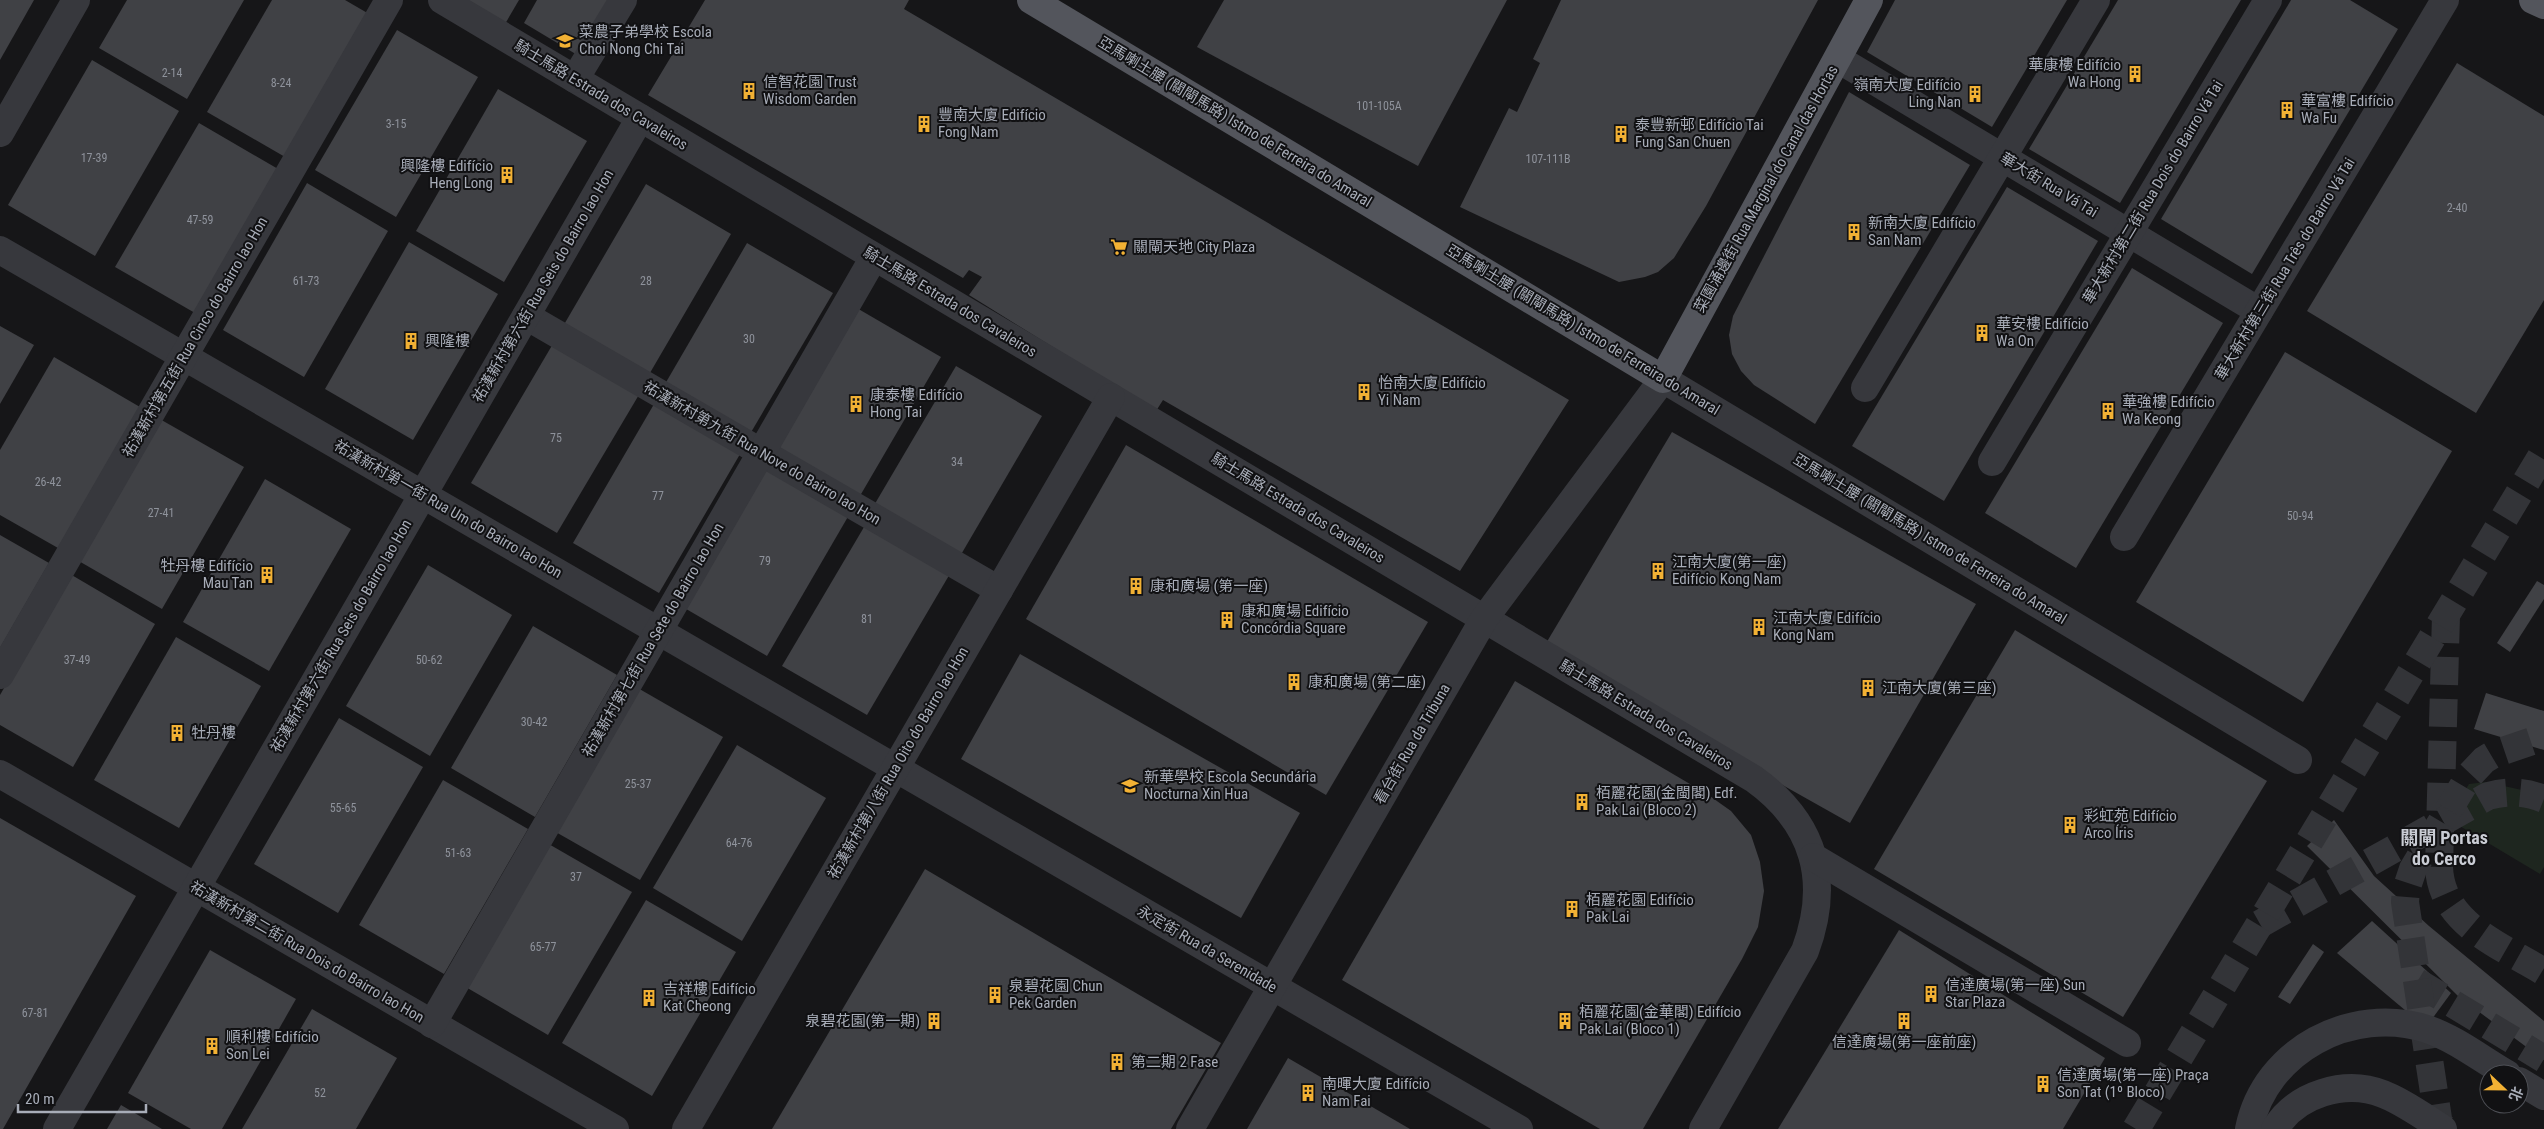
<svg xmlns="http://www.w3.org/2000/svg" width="2544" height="1129" viewBox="0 0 2544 1129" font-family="'Roboto Condensed','Noto Sans SC',sans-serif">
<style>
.green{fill:#1e261f}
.building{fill:#404145}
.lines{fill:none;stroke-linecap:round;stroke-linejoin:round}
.minor-tunnel{stroke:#333438;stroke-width:28;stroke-dasharray:28 14;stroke-linecap:butt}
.major-tunnel{stroke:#333438;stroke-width:28;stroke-dasharray:28 14;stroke-linecap:butt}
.minor{stroke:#37383d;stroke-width:28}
.major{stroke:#53555c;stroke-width:28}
.labels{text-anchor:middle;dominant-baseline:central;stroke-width:4;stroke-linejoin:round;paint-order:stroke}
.number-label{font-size:12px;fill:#8e929b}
.poi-label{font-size:15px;fill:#a8adb8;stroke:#111113;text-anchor:start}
.street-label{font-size:15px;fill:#a8adb8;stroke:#111113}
.quarter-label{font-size:18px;font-weight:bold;fill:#c9ccd4;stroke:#111113}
</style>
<rect width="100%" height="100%" fill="#161618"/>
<path class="green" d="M 2486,782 L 2544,795 L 2544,867 L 2540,874 L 2448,819 L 2469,784 Z"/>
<g class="building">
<path d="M 0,0 L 34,0 L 0,60 Z"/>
<path d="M 127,0 L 244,0 L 187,99 L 99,48 Z"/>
<path d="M 272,0 L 345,0 L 376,18 L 292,161 L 207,112 Z"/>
<path d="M 465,0 L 519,0 L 505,24 Z"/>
<path d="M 537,0 L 619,0 L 584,59 L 524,23 Z"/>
<path d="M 705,0 L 909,0 L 904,9 L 1569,400 L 1460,571 L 1163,400 L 1156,411 L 969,295 L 982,277 L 969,270 L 963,278 L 648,95 Z"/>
<path d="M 1224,0 L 1507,0 L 1418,166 L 1197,47 Z"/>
<path d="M 1561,0 L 1818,0 L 1706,206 L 1674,258 L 1658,272 L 1645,277 L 1619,282 L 1460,207 L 1509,108 L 1517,112 L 1540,63 L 1533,59 Z"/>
<path d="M 1895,0 L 2067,0 L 1992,127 L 1867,52 Z"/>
<path d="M 2118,0 L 2241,0 L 2120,203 L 2029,149 Z"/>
<path d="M 2291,0 L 2350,0 L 2398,29 L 2252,274 L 2161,219 Z"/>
<path d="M 397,30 L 478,77 L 396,217 L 315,170 Z"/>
<path d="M 92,60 L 179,111 L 95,256 L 8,205 Z"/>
<path d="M 2457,63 L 2544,116 L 2544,300 L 2476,413 L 2307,311 Z"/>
<path d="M 498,89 L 587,141 L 504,282 L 416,231 Z"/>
<path d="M 1849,92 L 1970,165 L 1815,424 L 1754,385 L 1741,371 L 1732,354 L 1729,335 L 1733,316 Z"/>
<path d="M 199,123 L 285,173 L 202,317 L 115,267 Z"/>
<path d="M 307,183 L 388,231 L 304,377 L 223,330 Z"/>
<path d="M 646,184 L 731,234 L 647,378 L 562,328 Z"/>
<path d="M 2007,187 L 2098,241 L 1944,501 L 1852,446 Z"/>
<path d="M 409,242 L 498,294 L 413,440 L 325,389 Z"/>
<path d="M 747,243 L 833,293 L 750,434 L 665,384 Z"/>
<path d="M 2132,268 L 2223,323 L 2076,568 L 1985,513 Z"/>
<path d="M 855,307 L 941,357 L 857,501 L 771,450 Z"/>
<path d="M 0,326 L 34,345 L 0,404 Z"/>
<path d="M 554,342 L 640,393 L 557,533 L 471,483 Z"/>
<path d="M 2285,352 L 2452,451 L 2303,702 L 2136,602 Z"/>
<path d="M 54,357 L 140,407 L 58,548 L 0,515 L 0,450 Z"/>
<path d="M 956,366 L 1042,416 L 959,558 L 873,507 Z"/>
<path d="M 657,399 L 743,449 L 659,593 L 573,543 Z"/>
<path d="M 158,418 L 244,467 L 162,609 L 77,560 Z"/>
<path d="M 1672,432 L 1976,604 L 1850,823 L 1542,650 Z"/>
<path d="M 1126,445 L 1428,622 L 1326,795 L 1026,619 Z"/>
<path d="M 764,465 L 849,515 L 767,656 L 681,606 Z"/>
<path d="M 265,479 L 351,529 L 269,671 L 183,622 Z"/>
<path d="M 867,522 L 951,572 L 867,715 L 782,666 Z"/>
<path d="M 0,535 L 49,563 L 0,648 Z"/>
<path d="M 428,565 L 512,615 L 430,756 L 346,706 Z"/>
<path d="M 70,574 L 155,624 L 73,767 L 0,725 L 0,695 Z"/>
<path d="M 2537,581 L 2544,585 L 2544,599 L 2510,652 L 2497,643 Z"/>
<path d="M 533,626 L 617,675 L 535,817 L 451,768 Z"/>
<path d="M 2015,630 L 2267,781 L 2123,1017 L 1874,869 Z"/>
<path d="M 176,637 L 261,686 L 179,828 L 94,780 Z"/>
<path d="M 1020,654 L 1300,813 L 1241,918 L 961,759 Z"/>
<path d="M 1515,681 L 1707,794 L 1731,811 L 1751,835 L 1760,862 L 1764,891 L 1758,927 L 1742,959 L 1643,1129 L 1600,1129 L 1342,980 Z"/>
<path d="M 636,687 L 723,737 L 640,880 L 554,831 Z"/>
<path d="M 2486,693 L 2544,711 L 2544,750 L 2474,729 Z"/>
<path d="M 339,718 L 423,767 L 338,913 L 254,864 Z"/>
<path d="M 737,745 L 826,798 L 742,941 L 653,888 Z"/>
<path d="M 443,780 L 528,829 L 444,974 L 359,925 Z"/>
<path d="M 0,818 L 136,896 L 3,1129 L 0,1129 Z"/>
<path d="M 2334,820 L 2374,876 L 2429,926 L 2544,1021 L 2544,1060 L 2459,997 L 2307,846 Z"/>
<path d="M 547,843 L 632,892 L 548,1035 L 464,986 Z"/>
<path d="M 925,869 L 1221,1043 L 1171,1129 L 772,1129 Z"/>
<path d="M 646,900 L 736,952 L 652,1096 L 562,1043 Z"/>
<path d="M 2372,921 L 2451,993 L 2432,1019 L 2412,1016 L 2337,953 Z"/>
<path d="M 1899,930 L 2105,1058 L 2063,1129 L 1778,1129 Z"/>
<path d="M 2313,944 L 2324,952 L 2290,1004 L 2278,997 Z"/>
<path d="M 210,950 L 296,999 L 222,1129 L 191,1129 L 128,1093 Z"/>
<path d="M 312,1009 L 397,1058 L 356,1129 L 242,1129 Z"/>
<path d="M 1288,1058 L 1410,1129 L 1247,1129 Z"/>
<path d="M 121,1105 L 162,1129 L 107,1129 Z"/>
</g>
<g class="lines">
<g class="minor-tunnel">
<path d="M 2446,615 L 2439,867 C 2441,924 2502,946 2544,972"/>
<path d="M 2260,924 L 2488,796 C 2508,791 2524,791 2544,799"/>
<path d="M 2417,982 L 2544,1059"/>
<path d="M 2445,1129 L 2439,1125 L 2405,902 L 2406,890 L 2413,869 L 2469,776 L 2484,760 L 2494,754 L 2544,737"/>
</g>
<path class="major-tunnel" d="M 2136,1129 L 2544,452"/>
<g class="minor">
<path d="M 442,0 L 1754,779 C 1815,823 1831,881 1805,951 L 1703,1129"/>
<path d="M 1838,59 L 2259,311"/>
<path d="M 575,79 L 623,0"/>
<path d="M 0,133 L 76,0"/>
<path d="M 0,250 L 1519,1129"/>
<path d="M 526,316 L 999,590"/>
<path d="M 1865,388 L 2096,0"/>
<path d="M 1992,462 L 2268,0"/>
<path d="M 2124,537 L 2445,0"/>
<path d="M 0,675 L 389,0"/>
<path d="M 0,774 L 615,1129"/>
<path d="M 1813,857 L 2127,1043"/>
<path d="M 432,1024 L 874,257"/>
<path d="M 2519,1081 L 2544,1096"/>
<path d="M 57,1129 L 640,118"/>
<path d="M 686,1129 L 1111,397"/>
<path d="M 1190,1129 L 1484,619 L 1663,379 L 2298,760"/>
<path d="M 2249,1129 C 2265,1050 2352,1005 2427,1029 C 2456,1039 2481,1059 2507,1074"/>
<path d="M 2275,1129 C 2296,1094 2345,1079 2383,1094 C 2404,1102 2424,1117 2443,1129"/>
</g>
<g class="major">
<path d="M 1031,0 L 1663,379 L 1869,0"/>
<path d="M 2533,0 L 2544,5"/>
</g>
</g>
<defs>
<g id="school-bare" transform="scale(1.35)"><path d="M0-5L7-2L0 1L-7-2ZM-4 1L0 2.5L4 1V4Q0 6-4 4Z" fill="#f2b134" stroke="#111113" stroke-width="2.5" paint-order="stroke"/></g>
<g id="building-bare" transform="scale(1.35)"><path d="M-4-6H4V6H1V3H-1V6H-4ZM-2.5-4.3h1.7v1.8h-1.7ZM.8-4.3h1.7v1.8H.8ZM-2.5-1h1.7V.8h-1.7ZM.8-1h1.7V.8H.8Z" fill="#f2b134" stroke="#111113" stroke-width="2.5" paint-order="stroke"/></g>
<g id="supermarket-bare" transform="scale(1.35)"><path d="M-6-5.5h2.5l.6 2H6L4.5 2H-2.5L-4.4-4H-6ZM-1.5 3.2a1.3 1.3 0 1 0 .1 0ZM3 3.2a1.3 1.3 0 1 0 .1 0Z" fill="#f2b134" stroke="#111113" stroke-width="2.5" paint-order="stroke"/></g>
</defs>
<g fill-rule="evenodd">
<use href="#school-bare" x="565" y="41"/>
<use href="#building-bare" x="2135" y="74"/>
<use href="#building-bare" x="749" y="91"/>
<use href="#building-bare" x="1975" y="94"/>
<use href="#building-bare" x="2287" y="110"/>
<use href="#building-bare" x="924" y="124"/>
<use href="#building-bare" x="1621" y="134"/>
<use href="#building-bare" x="507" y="175"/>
<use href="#building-bare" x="1854" y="232"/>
<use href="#supermarket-bare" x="1119" y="247"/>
<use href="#building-bare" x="1982" y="333"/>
<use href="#building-bare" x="411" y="341"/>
<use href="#building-bare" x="1364" y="392"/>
<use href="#building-bare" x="856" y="404"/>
<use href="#building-bare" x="2108" y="411"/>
<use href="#building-bare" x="1658" y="571"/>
<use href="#building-bare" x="267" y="575"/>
<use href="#building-bare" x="1136" y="586"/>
<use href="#building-bare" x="1227" y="620"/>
<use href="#building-bare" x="1759" y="627"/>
<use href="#building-bare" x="1294" y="682"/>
<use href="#building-bare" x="1868" y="688"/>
<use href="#building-bare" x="177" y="733"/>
<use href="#school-bare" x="1130" y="786"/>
<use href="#building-bare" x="1582" y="802"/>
<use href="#building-bare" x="2070" y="825"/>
<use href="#building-bare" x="1572" y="909"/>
<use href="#building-bare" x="1931" y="994"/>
<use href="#building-bare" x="995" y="995"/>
<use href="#building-bare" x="649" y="998"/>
<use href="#building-bare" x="934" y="1021"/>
<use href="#building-bare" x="1565" y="1021"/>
<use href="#building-bare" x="1904" y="1021"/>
<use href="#building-bare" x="212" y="1046"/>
<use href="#building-bare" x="1117" y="1062"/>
<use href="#building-bare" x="2043" y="1084"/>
<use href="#building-bare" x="1308" y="1093"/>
</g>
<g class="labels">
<g class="number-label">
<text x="172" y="73">2-14</text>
<text x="281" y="83">8-24</text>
<text x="1379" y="106">101-105A</text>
<text x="396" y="124">3-15</text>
<text x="94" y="158">17-39</text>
<text x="1548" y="159">107-111B</text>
<text x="2457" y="208">2-40</text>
<text x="200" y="220">47-59</text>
<text x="306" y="281">61-73</text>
<text x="646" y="281">28</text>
<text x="749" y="339">30</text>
<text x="556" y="438">75</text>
<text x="957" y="462">34</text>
<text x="48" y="482">26-42</text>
<text x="658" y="496">77</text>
<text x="161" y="513">27-41</text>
<text x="2300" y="516">50-94</text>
<text x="765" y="561">79</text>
<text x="867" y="619">81</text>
<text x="77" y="660">37-49</text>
<text x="429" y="660">50-62</text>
<text x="534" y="722">30-42</text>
<text x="638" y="784">25-37</text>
<text x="343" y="808">55-65</text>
<text x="739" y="843">64-76</text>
<text x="458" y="853">51-63</text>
<text x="576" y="877">37</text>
<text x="543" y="947">65-77</text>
<text x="35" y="1013">67-81</text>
<text x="320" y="1093">52</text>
</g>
<g class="poi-label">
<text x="579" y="32">菜農子弟學校 Escola<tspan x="579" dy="17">Choi Nong Chi Tai</tspan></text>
<text x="2121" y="65" text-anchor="end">華康樓 Edifício<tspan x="2121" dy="17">Wa Hong</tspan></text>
<text x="763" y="82">信智花園 Trust<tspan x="763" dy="17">Wisdom Garden</tspan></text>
<text x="1961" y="85" text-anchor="end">嶺南大廈 Edifício<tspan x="1961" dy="17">Ling Nan</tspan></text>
<text x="2301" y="101">華富樓 Edifício<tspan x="2301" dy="17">Wa Fu</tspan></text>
<text x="938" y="115">豐南大廈 Edifício<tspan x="938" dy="17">Fong Nam</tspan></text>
<text x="1635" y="125">泰豐新邨 Edifício Tai<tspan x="1635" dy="17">Fung San Chuen</tspan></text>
<text x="493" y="166" text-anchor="end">興隆樓 Edifício<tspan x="493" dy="17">Heng Long</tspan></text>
<text x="1868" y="223">新南大廈 Edifício<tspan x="1868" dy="17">San Nam</tspan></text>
<text x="1133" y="247">關閘天地 City Plaza</text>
<text x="1996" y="324">華安樓 Edifício<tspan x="1996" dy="17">Wa On</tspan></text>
<text x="425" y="341">興隆樓</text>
<text x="1378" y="383">怡南大廈 Edifício<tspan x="1378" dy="17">Yi Nam</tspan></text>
<text x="870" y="395">康泰樓 Edifício<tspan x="870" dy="17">Hong Tai</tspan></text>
<text x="2122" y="402">華強樓 Edifício<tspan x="2122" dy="17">Wa Keong</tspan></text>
<text x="1672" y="562">江南大廈(第一座)<tspan x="1672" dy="17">Edifício Kong Nam</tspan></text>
<text x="253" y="566" text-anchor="end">牡丹樓 Edifício<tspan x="253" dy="17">Mau Tan</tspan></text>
<text x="1150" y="586">康和廣場 (第一座)</text>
<text x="1241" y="611">康和廣場 Edifício<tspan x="1241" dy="17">Concórdia Square</tspan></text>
<text x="1773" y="618">江南大廈 Edifício<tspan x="1773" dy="17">Kong Nam</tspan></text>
<text x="1308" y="682">康和廣場 (第二座)</text>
<text x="1882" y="688">江南大廈(第三座)</text>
<text x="191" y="733">牡丹樓</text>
<text x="1144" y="777">新華學校 Escola Secundária<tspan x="1144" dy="17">Nocturna Xin Hua</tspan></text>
<text x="1596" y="793">栢麗花園(金閩閣) Edf.<tspan x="1596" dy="17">Pak Lai (Bloco 2)</tspan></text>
<text x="2084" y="816">彩虹苑 Edifício<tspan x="2084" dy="17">Arco Íris</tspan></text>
<text x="1586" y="900">栢麗花園 Edifício<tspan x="1586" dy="17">Pak Lai</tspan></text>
<text x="1945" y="985">信達廣場(第一座) Sun<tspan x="1945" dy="17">Star Plaza</tspan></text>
<text x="1009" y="986">泉碧花園 Chun<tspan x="1009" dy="17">Pek Garden</tspan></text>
<text x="663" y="989">吉祥樓 Edifício<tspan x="663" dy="17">Kat Cheong</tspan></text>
<text x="1579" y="1012">栢麗花園(金華閣) Edifício<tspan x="1579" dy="17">Pak Lai (Bloco 1)</tspan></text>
<text x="920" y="1021" text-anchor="end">泉碧花園(第一期)</text>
<text x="226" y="1037">順利樓 Edifício<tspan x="226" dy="17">Son Lei</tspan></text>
<text x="1904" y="1042" text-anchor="middle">信達廣場(第一座前座)</text>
<text x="1131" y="1062">第二期 2 Fase</text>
<text x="2057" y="1075">信達廣場(第一座) Praça<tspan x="2057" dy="17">Son Tat (1º Bloco)</tspan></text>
<text x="1322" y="1084">南暉大廈 Edifício<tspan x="1322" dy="17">Nam Fai</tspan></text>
</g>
<g class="street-label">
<text transform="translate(601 95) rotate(31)">騎士馬路 Estrada dos Cavaleiros</text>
<text transform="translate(1235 122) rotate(31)">亞馬喇土腰 (關閘馬路) Istmo de Ferreira do Amaral</text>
<text transform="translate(2049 185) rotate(31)">華大街 Rua Vá Tai</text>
<text transform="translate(1766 189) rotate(-61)">菜園涌邊街 Rua Marginal do Canal das Hortas</text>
<text transform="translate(2153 192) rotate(-59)">華大新村第二街 Rua Dois do Bairro Vá Tai</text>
<text transform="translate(2285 269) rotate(-59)">華大新村第三街 Rua Três do Bairro Vá Tai</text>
<text transform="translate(543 286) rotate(-60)">祐漢新村第六街 Rua Seis do Bairro Iao Hon</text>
<text transform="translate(950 302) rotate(31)">騎士馬路 Estrada dos Cavaleiros</text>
<text transform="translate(1583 330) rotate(31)">亞馬喇土腰 (關閘馬路) Istmo de Ferreira do Amaral</text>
<text transform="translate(195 337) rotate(-60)">祐漢新村第五街 Rua Cinco do Bairro Iao Hon</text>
<text transform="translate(762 453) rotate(30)">祐漢新村第九街 Rua Nove do Bairro Iao Hon</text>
<text transform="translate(1298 508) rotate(31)">騎士馬路 Estrada dos Cavaleiros</text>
<text transform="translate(448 509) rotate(30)">祐漢新村第一街 Rua Um do Bairro Iao Hon</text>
<text transform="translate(1930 539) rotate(31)">亞馬喇土腰 (關閘馬路) Istmo de Ferreira do Amaral</text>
<text transform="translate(341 636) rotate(-60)">祐漢新村第六街 Rua Seis do Bairro Iao Hon</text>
<text transform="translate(653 640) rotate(-60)">祐漢新村第七街 Rua Sete do Bairro Iao Hon</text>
<text transform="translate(1646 715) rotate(31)">騎士馬路 Estrada dos Cavaleiros</text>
<text transform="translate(1412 744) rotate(-60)">看台街 Rua da Tribuna</text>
<text transform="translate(898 763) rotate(-60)">祐漢新村第八街 Rua Oito do Bairro Iao Hon</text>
<text transform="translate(1207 949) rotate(30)">永定街 Rua da Serenidade</text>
<text transform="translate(307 952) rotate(30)">祐漢新村第二街 Rua Dois do Bairro Iao Hon</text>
</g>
<g class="quarter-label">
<text x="2444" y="837">關閘 Portas<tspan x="2444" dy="21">do Cerco</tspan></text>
</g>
</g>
<g transform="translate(2504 1089) rotate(112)"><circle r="24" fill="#111113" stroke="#4d4f55"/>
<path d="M0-4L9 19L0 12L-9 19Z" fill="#f2b134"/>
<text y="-8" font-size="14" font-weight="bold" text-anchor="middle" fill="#a8adb8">北</text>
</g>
<path d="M18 1104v8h128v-8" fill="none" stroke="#a8adb8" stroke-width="2.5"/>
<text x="25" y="1104" font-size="15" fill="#a8adb8" stroke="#111113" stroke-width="4" paint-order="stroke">20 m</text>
</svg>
